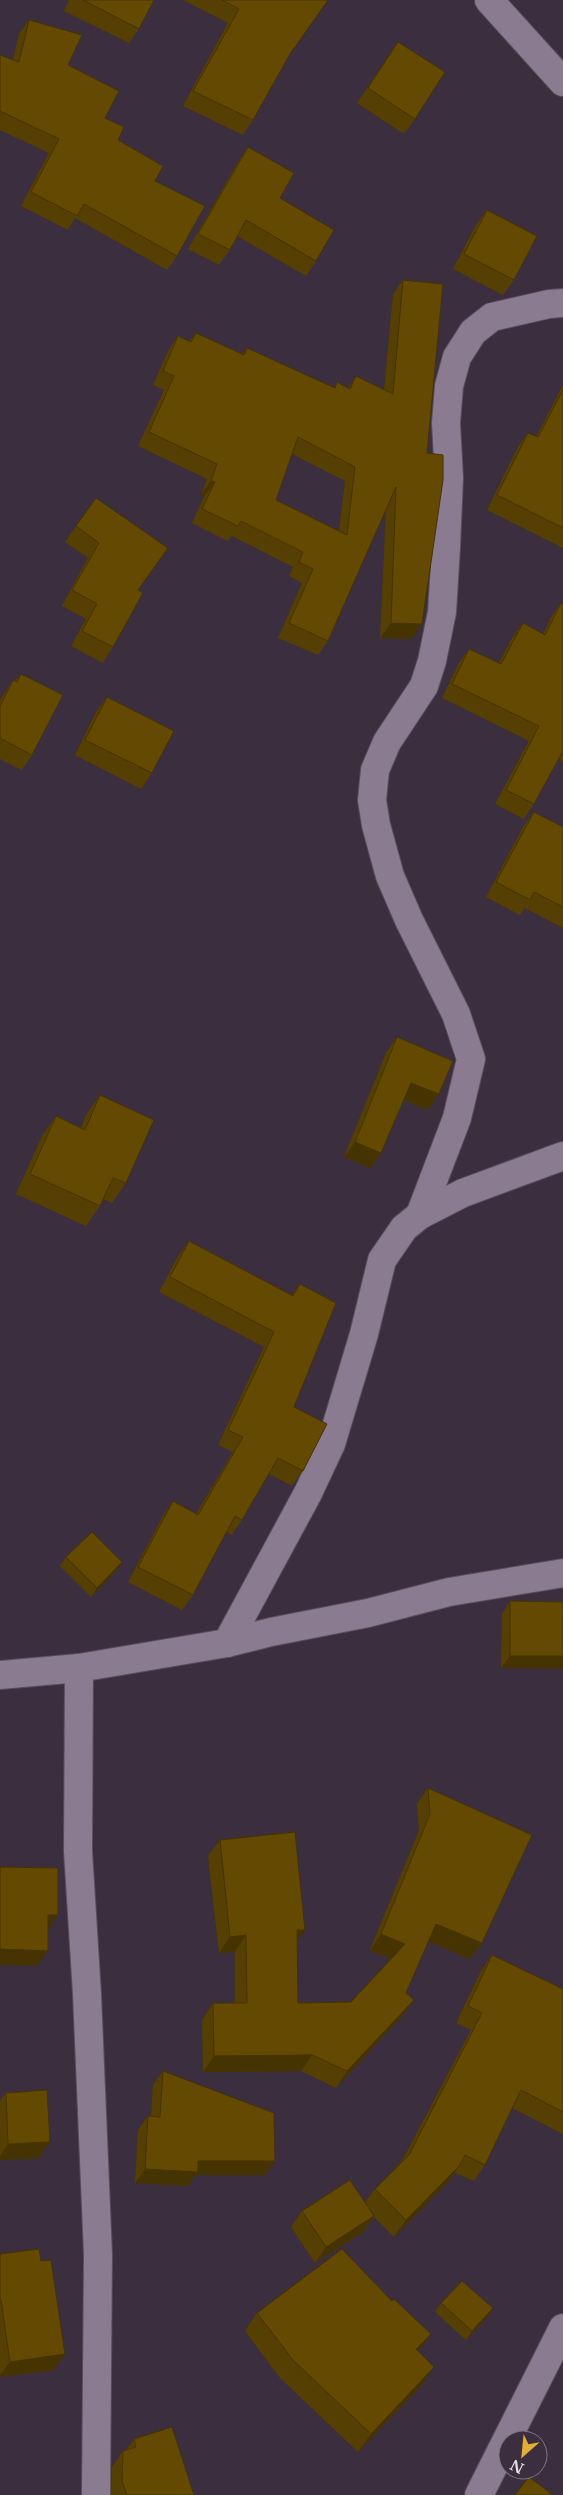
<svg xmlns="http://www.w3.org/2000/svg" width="563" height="2495" viewBox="0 0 563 2495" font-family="'Libre Baskerville',serif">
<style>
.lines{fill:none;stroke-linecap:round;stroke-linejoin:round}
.street-casing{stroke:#584d5c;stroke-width:30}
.secondary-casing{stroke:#584d5c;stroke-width:30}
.street{stroke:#8a7b90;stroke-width:28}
.secondary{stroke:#8a7b90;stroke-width:28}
.wall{fill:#563f03;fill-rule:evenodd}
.shaded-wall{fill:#463302}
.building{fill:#644903;stroke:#463302;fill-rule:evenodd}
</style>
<rect width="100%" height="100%" fill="#3a2e3f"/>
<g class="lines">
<g class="street-casing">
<g id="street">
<path d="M 420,1215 L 457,1118 L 471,1059 L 456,1014 L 409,920 L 390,876 L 376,825 L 372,800 L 375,770 L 387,742 L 424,686 L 432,661 L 442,612 L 446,548 L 449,478 L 446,423 L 449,386 L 457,357 L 473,332 L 492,317 L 549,304 L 563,303"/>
<path d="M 227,1643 L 308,1493 L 331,1444 L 364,1334 L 382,1260 L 404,1228 L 420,1215 L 463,1193 L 563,1156"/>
<path d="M 79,1668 L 78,1851 L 87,1994 L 98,2255 L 96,2495"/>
<path d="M 0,1675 L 79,1668 L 227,1643 L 271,1632 L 368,1613 L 449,1592 L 563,1573"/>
<path d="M 479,2495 L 563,2328"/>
</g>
</g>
<g class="secondary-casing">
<path id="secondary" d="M 489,0 L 563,82"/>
</g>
<use href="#street" class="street"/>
<use href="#secondary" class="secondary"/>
</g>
<g class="wall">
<path d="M 69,0 L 154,0 L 139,29 L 129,43 L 64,11 Z"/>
<path d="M 183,0 L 328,0 L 289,54 L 253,120 L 243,135 L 183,106 L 228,23 Z"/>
<path d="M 29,20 L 68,65 L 105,118 L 118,140 L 155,181 L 177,256 L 167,270 L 75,218 L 68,230 L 21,206 L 49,153 L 0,130 L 0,55 L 13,60 L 19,34 Z"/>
<path d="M 398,42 L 415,119 L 404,134 L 357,103 Z"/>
<path d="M 248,147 L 280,198 L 316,261 L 306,276 L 237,236 L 230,250 L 219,265 L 188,249 L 238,162 Z"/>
<path d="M 487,210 L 514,280 L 503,295 L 453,269 L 476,225 Z"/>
<path d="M 403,280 L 427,453 L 412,639 L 380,638 L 386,511 L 328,641 L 318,655 L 278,638 L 302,583 L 289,576 L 293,567 L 232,536 L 228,541 L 192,523 L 204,497 L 201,495 L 207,479 L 138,446 L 164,390 L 153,385 L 168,351 L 178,336 L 189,342 L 196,333 L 242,354 L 247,348 L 334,388 L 337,382 L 348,388 L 356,376 L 384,390 L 393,294 ZM 292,454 L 345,481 L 339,531 L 276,500 Z"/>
<path d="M 563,385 L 563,548 L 487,510 L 518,447 L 528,433 L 536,437 Z"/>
<path d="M 96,498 L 138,590 L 113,647 L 103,663 L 71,646 L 86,619 L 62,606 L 88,558 L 65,542 Z"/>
<path d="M 561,603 L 563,604 L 563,763 L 559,758 L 534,804 L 524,819 L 495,804 L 529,741 L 442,698 L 459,663 L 469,649 L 499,663 L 512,638 L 523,623 L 543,634 L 551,617 Z"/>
<path d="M 21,674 L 32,755 L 22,770 L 0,759 L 0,700 L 13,680 L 15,681 Z"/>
<path d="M 107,697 L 152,773 L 141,789 L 75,755 L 96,712 Z"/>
<path d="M 534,812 L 563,827 L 563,928 L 525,908 L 520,915 L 486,897 L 523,827 Z"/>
<path d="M 397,1037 L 439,1094 L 428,1110 L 404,1100 L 381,1153 L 371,1168 L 344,1157 L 386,1053 Z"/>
<path d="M 100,1095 L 126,1183 L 112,1203 L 103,1199 L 100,1206 L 86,1226 L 16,1194 L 42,1136 L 56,1116 L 81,1128 L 86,1115 Z"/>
<path d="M 189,1241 L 292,1295 L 300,1284 L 294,1407 L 303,1471 L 292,1486 L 269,1474 L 242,1520 L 232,1535 L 226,1532 L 193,1595 L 182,1610 L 128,1582 L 163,1516 L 173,1501 L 196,1514 L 233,1452 L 218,1445 L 264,1347 L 159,1292 L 178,1256 Z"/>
<path d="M 66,1557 L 122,1562 L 116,1571 L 91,1597 L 60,1566 Z"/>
<path d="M 510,1601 L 563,1602 L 501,1668 L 502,1614 Z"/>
<path d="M 428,1788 L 482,1943 L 470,1959 L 428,1941 L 406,1993 L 414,2000 L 402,2016 L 336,2088 L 301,2071 L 203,2072 L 202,2020 L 213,2003 L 235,2003 L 235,1952 L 219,1953 L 208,1856 L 220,1840 L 297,1941 L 298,2003 L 351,2002 L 391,1959 L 370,1950 L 419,1830 L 417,1804 Z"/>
<path d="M 492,1955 L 563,1989 L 563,2134 L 512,2108 L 485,2165 L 474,2181 L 455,2173 L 448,2182 L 394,2237 L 374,2217 L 363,2232 L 315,2263 L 291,2227 L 302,2211 L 365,2202 L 375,2189 L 402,2161 L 471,2030 L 456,2023 L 481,1971 Z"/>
<path d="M 163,2071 L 275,2161 L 265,2175 L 196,2175 L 188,2186 L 135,2183 L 138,2130 L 148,2116 L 151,2116 L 153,2085 Z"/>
<path d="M 6,2093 L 39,2158 L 0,2160 L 0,2101 Z"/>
<path d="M 0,2254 L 54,2370 L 0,2377 Z"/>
<path d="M 392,2301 L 431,2334 L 418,2352 L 422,2385 L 358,2452 L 280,2378 L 245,2331 L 257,2313 Z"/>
<path d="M 441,2303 L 493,2308 L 487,2317 L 466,2340 L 435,2312 Z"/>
<path d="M 134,2439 L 194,2495 L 111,2495 L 112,2467 L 123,2451 L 126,2450 Z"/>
</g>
<g class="shaded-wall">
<path d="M 211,481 L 215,482 L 204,497 L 201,495 Z"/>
<path d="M 391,623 L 422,624 L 412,639 L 380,638 Z"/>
<path d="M 411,1083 L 439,1094 L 428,1110 L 401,1098 Z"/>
<path d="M 355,1142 L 381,1153 L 371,1168 L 344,1157 Z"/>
<path d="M 122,1562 L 116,1571 L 91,1597 L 97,1588 Z"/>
<path d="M 510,1656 L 563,1656 L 563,1669 L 501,1668 Z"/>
<path d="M 48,1915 L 58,1915 L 48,1930 Z"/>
<path d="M 436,1924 L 482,1943 L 470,1959 L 425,1940 Z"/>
<path d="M 297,1930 L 305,1930 L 294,1946 Z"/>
<path d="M 381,1934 L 405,1944 L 394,1960 L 370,1950 Z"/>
<path d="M 246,1935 L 235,1952 L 219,1953 L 230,1937 Z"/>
<path d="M 0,1949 L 48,1951 L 37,1966 L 0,1965 Z"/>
<path d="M 414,2000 L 402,2016 L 336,2088 L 347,2071 Z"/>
<path d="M 312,2055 L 301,2071 L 203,2072 L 214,2056 Z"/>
<path d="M 50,2142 L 39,2158 L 0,2160 L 0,2156 L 8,2144 Z"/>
<path d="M 198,2161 L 275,2161 L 265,2175 L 196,2175 L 188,2186 L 135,2183 L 145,2169 Z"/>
<path d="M 459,2166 L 448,2182 L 394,2237 L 406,2220 Z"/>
<path d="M 374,2216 L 363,2232 L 315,2263 L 326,2247 Z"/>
<path d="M 493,2308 L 487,2317 L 466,2340 L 472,2331 Z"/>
<path d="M 431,2334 L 418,2352 L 416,2349 Z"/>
<path d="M 65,2354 L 54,2370 L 0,2377 L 0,2375 L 10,2362 Z"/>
<path d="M 434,2367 L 422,2385 L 358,2452 L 371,2434 Z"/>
</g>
<g class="building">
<path d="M 83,0 L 154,0 L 139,29 Z"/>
<path d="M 222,0 L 328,0 L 290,54 L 253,120 L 193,91 L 239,9 Z"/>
<path d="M 29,20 L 82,35 L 68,65 L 119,91 L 105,118 L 124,127 L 118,140 L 163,166 L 155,181 L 205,206 L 177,256 L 84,204 L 77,216 L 31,192 L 59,139 L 0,111 L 0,55 L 19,62 Z"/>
<path d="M 398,42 L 445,72 L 415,119 L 368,88 Z"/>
<path d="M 248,147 L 294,173 L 280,198 L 334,230 L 316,261 L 246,220 L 230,250 L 198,234 Z"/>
<path d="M 487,210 L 537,236 L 514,280 L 464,254 Z"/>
<path d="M 403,280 L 443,284 L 427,453 L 443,455 L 443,480 L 422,624 L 391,623 L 396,487 L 328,641 L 289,623 L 313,569 L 299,562 L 303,552 L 241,521 L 238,526 L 202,509 L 215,482 L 211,481 L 217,464 L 149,432 L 174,376 L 163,371 L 178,336 L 191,342 L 196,333 L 244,355 L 247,348 L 335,388 L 337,382 L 350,389 L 356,376 L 393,394 ZM 298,437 L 355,467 L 347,535 L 276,500 Z"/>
<path d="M 563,390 L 563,528 L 497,495 L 528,433 L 538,437 Z"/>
<path d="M 96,498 L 168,548 L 138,590 L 143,593 L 113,647 L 82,631 L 97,604 L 72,590 L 99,543 L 76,526 Z"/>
<path d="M 561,603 L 563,604 L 563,751 L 534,804 L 506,790 L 539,726 L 452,684 L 469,649 L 501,664 L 523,623 L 545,635 Z"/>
<path d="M 21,674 L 63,695 L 32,755 L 0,738 L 0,706 L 13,680 L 17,682 Z"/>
<path d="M 107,697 L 174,731 L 152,773 L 85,740 Z"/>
<path d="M 534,812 L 563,827 L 563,907 L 534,892 L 530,900 L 496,882 Z"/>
<path d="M 397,1037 L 453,1061 L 439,1094 L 411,1083 L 381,1153 L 355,1142 Z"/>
<path d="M 100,1095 L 154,1120 L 126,1183 L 113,1178 L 100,1206 L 30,1174 L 56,1116 L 85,1130 Z"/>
<path d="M 189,1241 L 293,1296 L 300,1284 L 336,1303 L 294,1407 L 327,1424 L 303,1471 L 278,1458 L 242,1520 L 235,1516 L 193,1595 L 138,1567 L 173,1501 L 198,1515 L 243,1437 L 228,1430 L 274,1332 L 170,1277 Z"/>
<path d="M 92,1532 L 122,1562 L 97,1588 L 66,1557 Z"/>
<path d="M 510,1601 L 563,1602 L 563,1656 L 510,1656 Z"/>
<path d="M 428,1788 L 532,1835 L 482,1943 L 436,1924 L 406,1993 L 414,2000 L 347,2071 L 312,2055 L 214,2056 L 213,2003 L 247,2003 L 246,1935 L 230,1937 L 220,1840 L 295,1832 L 305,1930 L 297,1930 L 298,2003 L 351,2002 L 405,1944 L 381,1934 L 430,1814 Z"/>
<path d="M 0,1867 L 58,1868 L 58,1915 L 48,1915 L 48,1951 L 0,1949 Z"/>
<path d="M 492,1955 L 563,1989 L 563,2112 L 521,2090 L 485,2165 L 465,2155 L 459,2166 L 406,2220 L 375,2189 L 409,2155 L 482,2013 L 468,2006 Z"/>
<path d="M 163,2071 L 274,2113 L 275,2161 L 198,2161 L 198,2172 L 145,2169 L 148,2116 L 160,2117 Z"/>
<path d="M 47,2090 L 50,2142 L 8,2144 L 6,2093 Z"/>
<path d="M 350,2180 L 374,2216 L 326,2247 L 302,2211 Z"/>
<path d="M 39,2249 L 41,2261 L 51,2260 L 65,2354 L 10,2362 L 1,2300 L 0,2300 L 0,2254 Z"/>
<path d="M 342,2249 L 392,2301 L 394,2299 L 431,2334 L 416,2349 L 434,2367 L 371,2434 L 293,2360 L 257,2313 Z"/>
<path d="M 462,2281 L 493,2308 L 472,2331 L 441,2303 Z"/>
<path d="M 172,2427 L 194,2495 L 127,2495 L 122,2481 L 123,2451 L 136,2447 L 134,2439 Z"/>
<path d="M 529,2477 L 553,2495 L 515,2495 Z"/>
</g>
<g transform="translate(523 2455) rotate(207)"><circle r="24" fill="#3a2e3f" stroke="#7e7482"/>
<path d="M0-4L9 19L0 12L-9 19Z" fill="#e4ae35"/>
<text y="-8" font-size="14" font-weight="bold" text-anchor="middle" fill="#e4dce7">N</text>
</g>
</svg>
